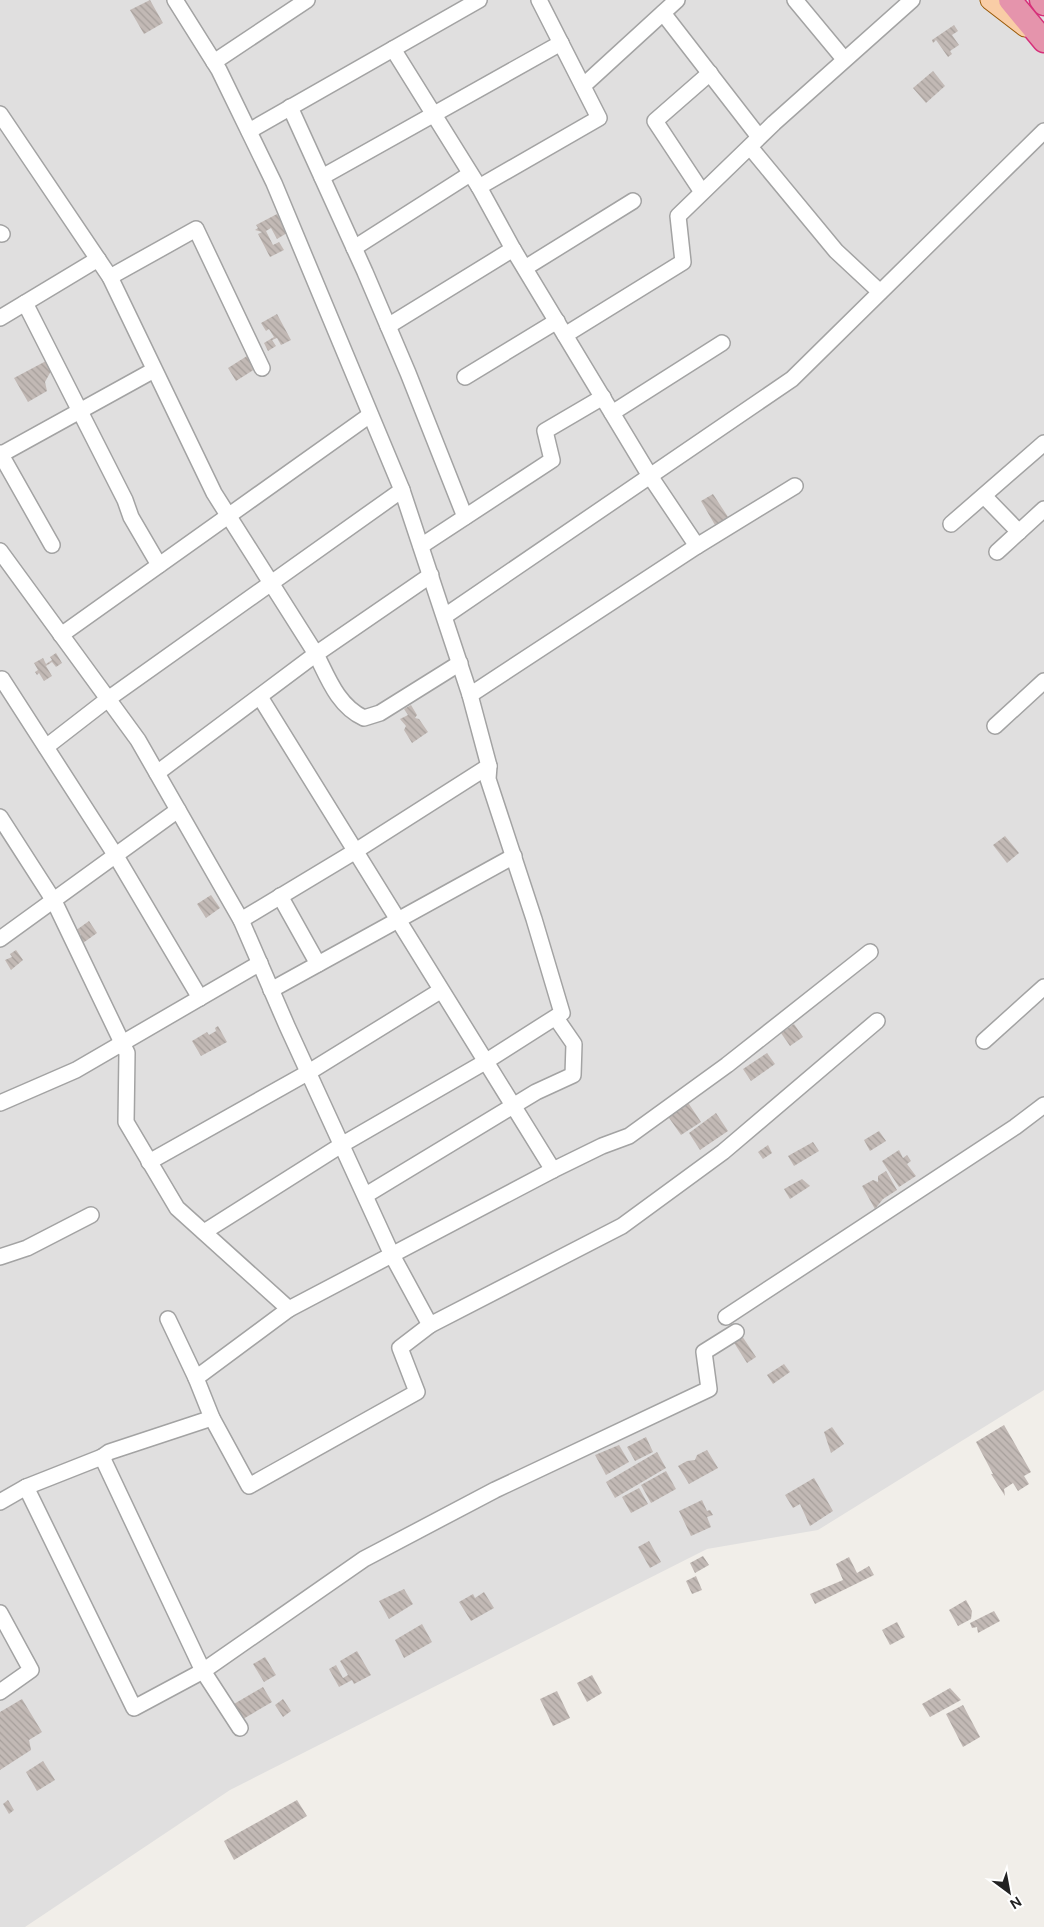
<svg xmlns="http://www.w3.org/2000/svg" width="1044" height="1927" viewBox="0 0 1044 1927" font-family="'DM Sans',sans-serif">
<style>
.residential{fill:#e0dfdf}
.building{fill:url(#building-back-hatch)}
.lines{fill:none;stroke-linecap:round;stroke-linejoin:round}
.minor-casing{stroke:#a3a3a3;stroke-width:18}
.major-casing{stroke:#9a5906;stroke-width:21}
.highway-casing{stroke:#d6307a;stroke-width:25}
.minor{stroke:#fff;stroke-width:15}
.major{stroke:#f9cda6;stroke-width:19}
.highway{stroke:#e594ac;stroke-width:22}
</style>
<defs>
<pattern id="building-back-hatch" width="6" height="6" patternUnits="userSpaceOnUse" patternTransform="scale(1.25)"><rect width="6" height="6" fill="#c2b9b5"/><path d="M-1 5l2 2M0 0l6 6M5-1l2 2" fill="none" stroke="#a69f9b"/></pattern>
</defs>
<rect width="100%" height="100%" fill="#f1eee9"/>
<path class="residential" d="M 0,0 L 1044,0 L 1044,1390 L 818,1530 L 707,1549 L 230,1790 L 25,1927 L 0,1927 Z"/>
<g class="building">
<path d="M 150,0 L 163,23 L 144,34 L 130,10 Z"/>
<path d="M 954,25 L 958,31 L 952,35 L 959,45 L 950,51 L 952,54 L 948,57 L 936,40 L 933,43 L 932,40 Z"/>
<path d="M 933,71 L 945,86 L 926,103 L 913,88 Z"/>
<path d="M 277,214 L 287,233 L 277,239 L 271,228 L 266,231 L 273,245 L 279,242 L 284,250 L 270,257 L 258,234 L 262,232 L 255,230 L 258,228 L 256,225 Z"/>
<path d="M 277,314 L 291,340 L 281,345 L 277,338 L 272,340 L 276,346 L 268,351 L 264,343 L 274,337 L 269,329 L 266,331 L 261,323 Z"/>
<path d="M 247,356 L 255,369 L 236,381 L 228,368 Z"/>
<path d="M 46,361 L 51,371 L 45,382 L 47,391 L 28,402 L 14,378 Z"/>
<path d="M 713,494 L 728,517 L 715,525 L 701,501 Z"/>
<path d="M 56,653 L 62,663 L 56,667 L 52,662 L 46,666 L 52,676 L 44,681 L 39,673 L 37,675 L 35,672 L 38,670 L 34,663 L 43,658 L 46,664 L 52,660 L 50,657 Z"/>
<path d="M 411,705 L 417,715 L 415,718 L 419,719 L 428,732 L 412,743 L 404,730 L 406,726 L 400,719 L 408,715 L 404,709 Z"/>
<path d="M 1005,836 L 1019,853 L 1007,863 L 993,845 Z"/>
<path d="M 211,895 L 220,908 L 206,918 L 197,904 Z"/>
<path d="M 89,921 L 97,933 L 83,943 L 78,937 L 81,935 L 75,931 Z"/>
<path d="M 16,950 L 23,960 L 11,970 L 5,960 L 12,957 L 10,954 Z"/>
<path d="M 794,1024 L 803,1037 L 790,1046 L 781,1033 Z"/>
<path d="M 218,1026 L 227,1042 L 201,1056 L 192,1041 L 207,1032 L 209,1035 L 216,1031 L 215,1028 Z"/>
<path d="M 767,1053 L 775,1064 L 751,1081 L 743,1069 Z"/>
<path d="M 687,1101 L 701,1122 L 681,1135 L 667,1115 Z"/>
<path d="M 716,1113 L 728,1131 L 700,1150 L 689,1133 Z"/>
<path d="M 879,1131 L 886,1141 L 870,1151 L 864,1140 Z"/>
<path d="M 813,1142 L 819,1151 L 794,1166 L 788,1156 Z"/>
<path d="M 768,1145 L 772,1153 L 763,1159 L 758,1152 Z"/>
<path d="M 899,1150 L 903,1158 L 907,1155 L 911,1161 L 907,1164 L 916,1176 L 899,1187 L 882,1161 Z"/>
<path d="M 886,1171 L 897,1190 L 883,1199 L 875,1209 L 862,1186 L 873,1180 L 878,1182 L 878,1176 Z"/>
<path d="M 802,1179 L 810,1186 L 790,1199 L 784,1189 Z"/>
<path d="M 740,1333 L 756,1357 L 747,1363 L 731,1338 Z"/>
<path d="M 784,1364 L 790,1372 L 773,1384 L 767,1375 Z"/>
<path d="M 1004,1425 L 1031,1472 L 1024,1476 L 1029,1484 L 1018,1491 L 1013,1483 L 1004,1489 L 1005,1496 L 991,1474 L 993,1474 L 976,1442 Z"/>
<path d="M 832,1427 L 844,1444 L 831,1453 L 824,1432 Z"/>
<path d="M 646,1437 L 653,1452 L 635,1461 L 627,1447 Z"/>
<path d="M 619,1445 L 629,1462 L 606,1475 L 595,1455 Z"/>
<path d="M 707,1450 L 718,1468 L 689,1484 L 678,1466 L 687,1461 L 695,1460 L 697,1455 Z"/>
<path d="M 657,1452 L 666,1468 L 615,1498 L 606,1482 Z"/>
<path d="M 666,1471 L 676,1489 L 651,1503 L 641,1485 Z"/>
<path d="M 814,1478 L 833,1511 L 810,1526 L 800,1504 L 793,1508 L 785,1495 Z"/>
<path d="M 639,1488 L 648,1504 L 631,1513 L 622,1497 Z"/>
<path d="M 702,1500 L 707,1511 L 710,1510 L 713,1515 L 707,1517 L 711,1527 L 691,1536 L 679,1511 Z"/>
<path d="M 649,1541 L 661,1562 L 650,1568 L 638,1547 Z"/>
<path d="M 703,1556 L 709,1565 L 695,1573 L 690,1563 Z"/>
<path d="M 849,1557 L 857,1573 L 869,1566 L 874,1575 L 815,1604 L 810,1594 L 843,1580 L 836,1564 Z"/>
<path d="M 696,1576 L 702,1590 L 692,1594 L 686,1581 Z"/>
<path d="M 404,1589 L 413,1604 L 389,1619 L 379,1601 Z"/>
<path d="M 484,1592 L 494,1608 L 471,1621 L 459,1602 L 473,1594 L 475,1598 Z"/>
<path d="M 966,1600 L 972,1611 L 971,1619 L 958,1626 L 949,1610 Z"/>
<path d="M 994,1611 L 1000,1621 L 978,1633 L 977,1627 L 972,1628 L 970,1623 Z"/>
<path d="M 897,1622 L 905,1637 L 890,1645 L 882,1630 Z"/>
<path d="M 422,1624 L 432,1642 L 404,1658 L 395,1640 Z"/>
<path d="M 357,1651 L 371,1675 L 354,1684 L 352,1680 L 339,1687 L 329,1669 L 336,1665 L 343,1678 L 348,1675 L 340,1661 Z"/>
<path d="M 265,1657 L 276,1675 L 264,1682 L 253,1664 Z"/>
<path d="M 592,1675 L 602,1693 L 587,1702 L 577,1683 Z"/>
<path d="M 263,1687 L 272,1702 L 243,1719 L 234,1704 Z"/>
<path d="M 950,1688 L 961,1700 L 930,1717 L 922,1704 Z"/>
<path d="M 557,1691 L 570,1718 L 553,1726 L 540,1699 Z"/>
<path d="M 22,1699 L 42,1732 L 29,1740 L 31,1750 L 0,1770 L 0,1712 Z"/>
<path d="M 283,1699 L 291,1711 L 283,1717 L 275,1705 Z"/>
<path d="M 963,1705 L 980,1737 L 963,1747 L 946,1714 Z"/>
<path d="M 43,1761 L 55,1780 L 37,1791 L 26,1772 Z"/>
<path d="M 8,1800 L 14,1810 L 9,1814 L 3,1804 Z"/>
<path d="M 297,1800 L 307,1816 L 234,1860 L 224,1841 Z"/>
</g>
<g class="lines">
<g class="minor-casing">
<g id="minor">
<path d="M 175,0 L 219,70 L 274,183 L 402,490 L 470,695 L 697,546 L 795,486"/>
<path d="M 795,0 L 844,59"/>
<path d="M 663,13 L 759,137"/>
<path d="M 393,49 L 479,187 L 513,249 L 650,476 L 697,546"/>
<path d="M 214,62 L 307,0"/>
<path d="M 583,86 L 677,0"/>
<path d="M 290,107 L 365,272 L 408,373 L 465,517"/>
<path d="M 0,114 L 110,277 L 214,493 L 316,654 L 157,773"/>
<path d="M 249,131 L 479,0"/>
<path d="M 750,147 L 836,251 L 880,292"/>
<path d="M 322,177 L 561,43"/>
<path d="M 479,187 L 599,118 L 539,0"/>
<path d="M 702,192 L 655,121 L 710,73"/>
<path d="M 0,233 L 2,234"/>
<path d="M 354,248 L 470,174"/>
<path d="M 525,268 L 633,201"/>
<path d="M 110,277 L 196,229 L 262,368"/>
<path d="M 25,303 L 125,500 L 131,517 L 159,565"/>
<path d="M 0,318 L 98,259"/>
<path d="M 388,326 L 513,249"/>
<path d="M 565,335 L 683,262 L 678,216 L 774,123 L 912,0"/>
<path d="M 465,377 L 557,321"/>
<path d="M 612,413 L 722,343"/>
<path d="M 0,453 L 52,545"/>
<path d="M 0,455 L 154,370"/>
<path d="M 984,496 L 1019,532"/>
<path d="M 951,524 L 1044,443"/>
<path d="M 421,546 L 552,460 L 545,431 L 603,397"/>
<path d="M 0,551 L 138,740 L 241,920 L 287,1026 L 392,1255 L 430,1325 L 622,1226 L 723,1152 L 877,1021"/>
<path d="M 997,552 L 1044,509"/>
<path d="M 431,575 L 316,654 C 328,678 338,706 364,718 L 380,713 L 460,663"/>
<path d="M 445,616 L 792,379 L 1044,131"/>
<path d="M 61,635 L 370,415"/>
<path d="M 0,681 L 2,679 L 116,856 L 200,998"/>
<path d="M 260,697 L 553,1170"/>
<path d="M 995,726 L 1044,681"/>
<path d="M 46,747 L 108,699 L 402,490"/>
<path d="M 0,817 L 54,901 L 127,1053 L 126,1122 L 177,1208 L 289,1309 L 553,1170 L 602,1146 L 629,1136 L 727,1065 L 870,952"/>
<path d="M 280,896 L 318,964"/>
<path d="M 241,920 L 354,852 L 489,766"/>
<path d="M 0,939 L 178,810"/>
<path d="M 271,990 L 514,856"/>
<path d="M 984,1041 L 1044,987"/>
<path d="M 0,1103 L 76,1070 L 260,963"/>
<path d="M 149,1162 L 309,1072 L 440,991"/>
<path d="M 366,1195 L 536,1092 L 573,1075 L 574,1044 L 556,1018"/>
<path d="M 204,1232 L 343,1144 L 485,1062 L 562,1013 L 534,919 L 488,779 L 489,766 L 470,695"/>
<path d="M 0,1257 L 27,1248 L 91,1215"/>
<path d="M 726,1317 L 1015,1127 L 1044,1105"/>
<path d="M 168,1319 L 196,1378 L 212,1418 L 249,1486 L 417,1392 L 400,1348 L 430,1325"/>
<path d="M 196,1378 L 289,1309"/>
<path d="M 102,1457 L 203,1671 L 240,1728"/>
<path d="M 26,1487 L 134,1708 L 203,1671 L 364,1559 L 495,1490 L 709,1389 L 704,1352 L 736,1332"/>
<path d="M 0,1502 L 26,1487 L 102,1457 L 109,1452 L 212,1418"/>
<path d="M 0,1613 L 31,1670 L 0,1692"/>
</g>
</g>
<g class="major-casing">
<path id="major" d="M 990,0 L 1025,27"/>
</g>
<g class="highway-casing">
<g id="highway">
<path d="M 1010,0 L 1044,41"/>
<path d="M 1041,0 L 1044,4"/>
</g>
</g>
<use href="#minor" class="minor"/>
<use href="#major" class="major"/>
<use href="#highway" class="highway"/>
</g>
<g transform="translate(1009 1892) rotate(148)" stroke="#ffffff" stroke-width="4" paint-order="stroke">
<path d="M0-4L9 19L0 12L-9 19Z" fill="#222222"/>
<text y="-8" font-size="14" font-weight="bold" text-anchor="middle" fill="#222222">N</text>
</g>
</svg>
